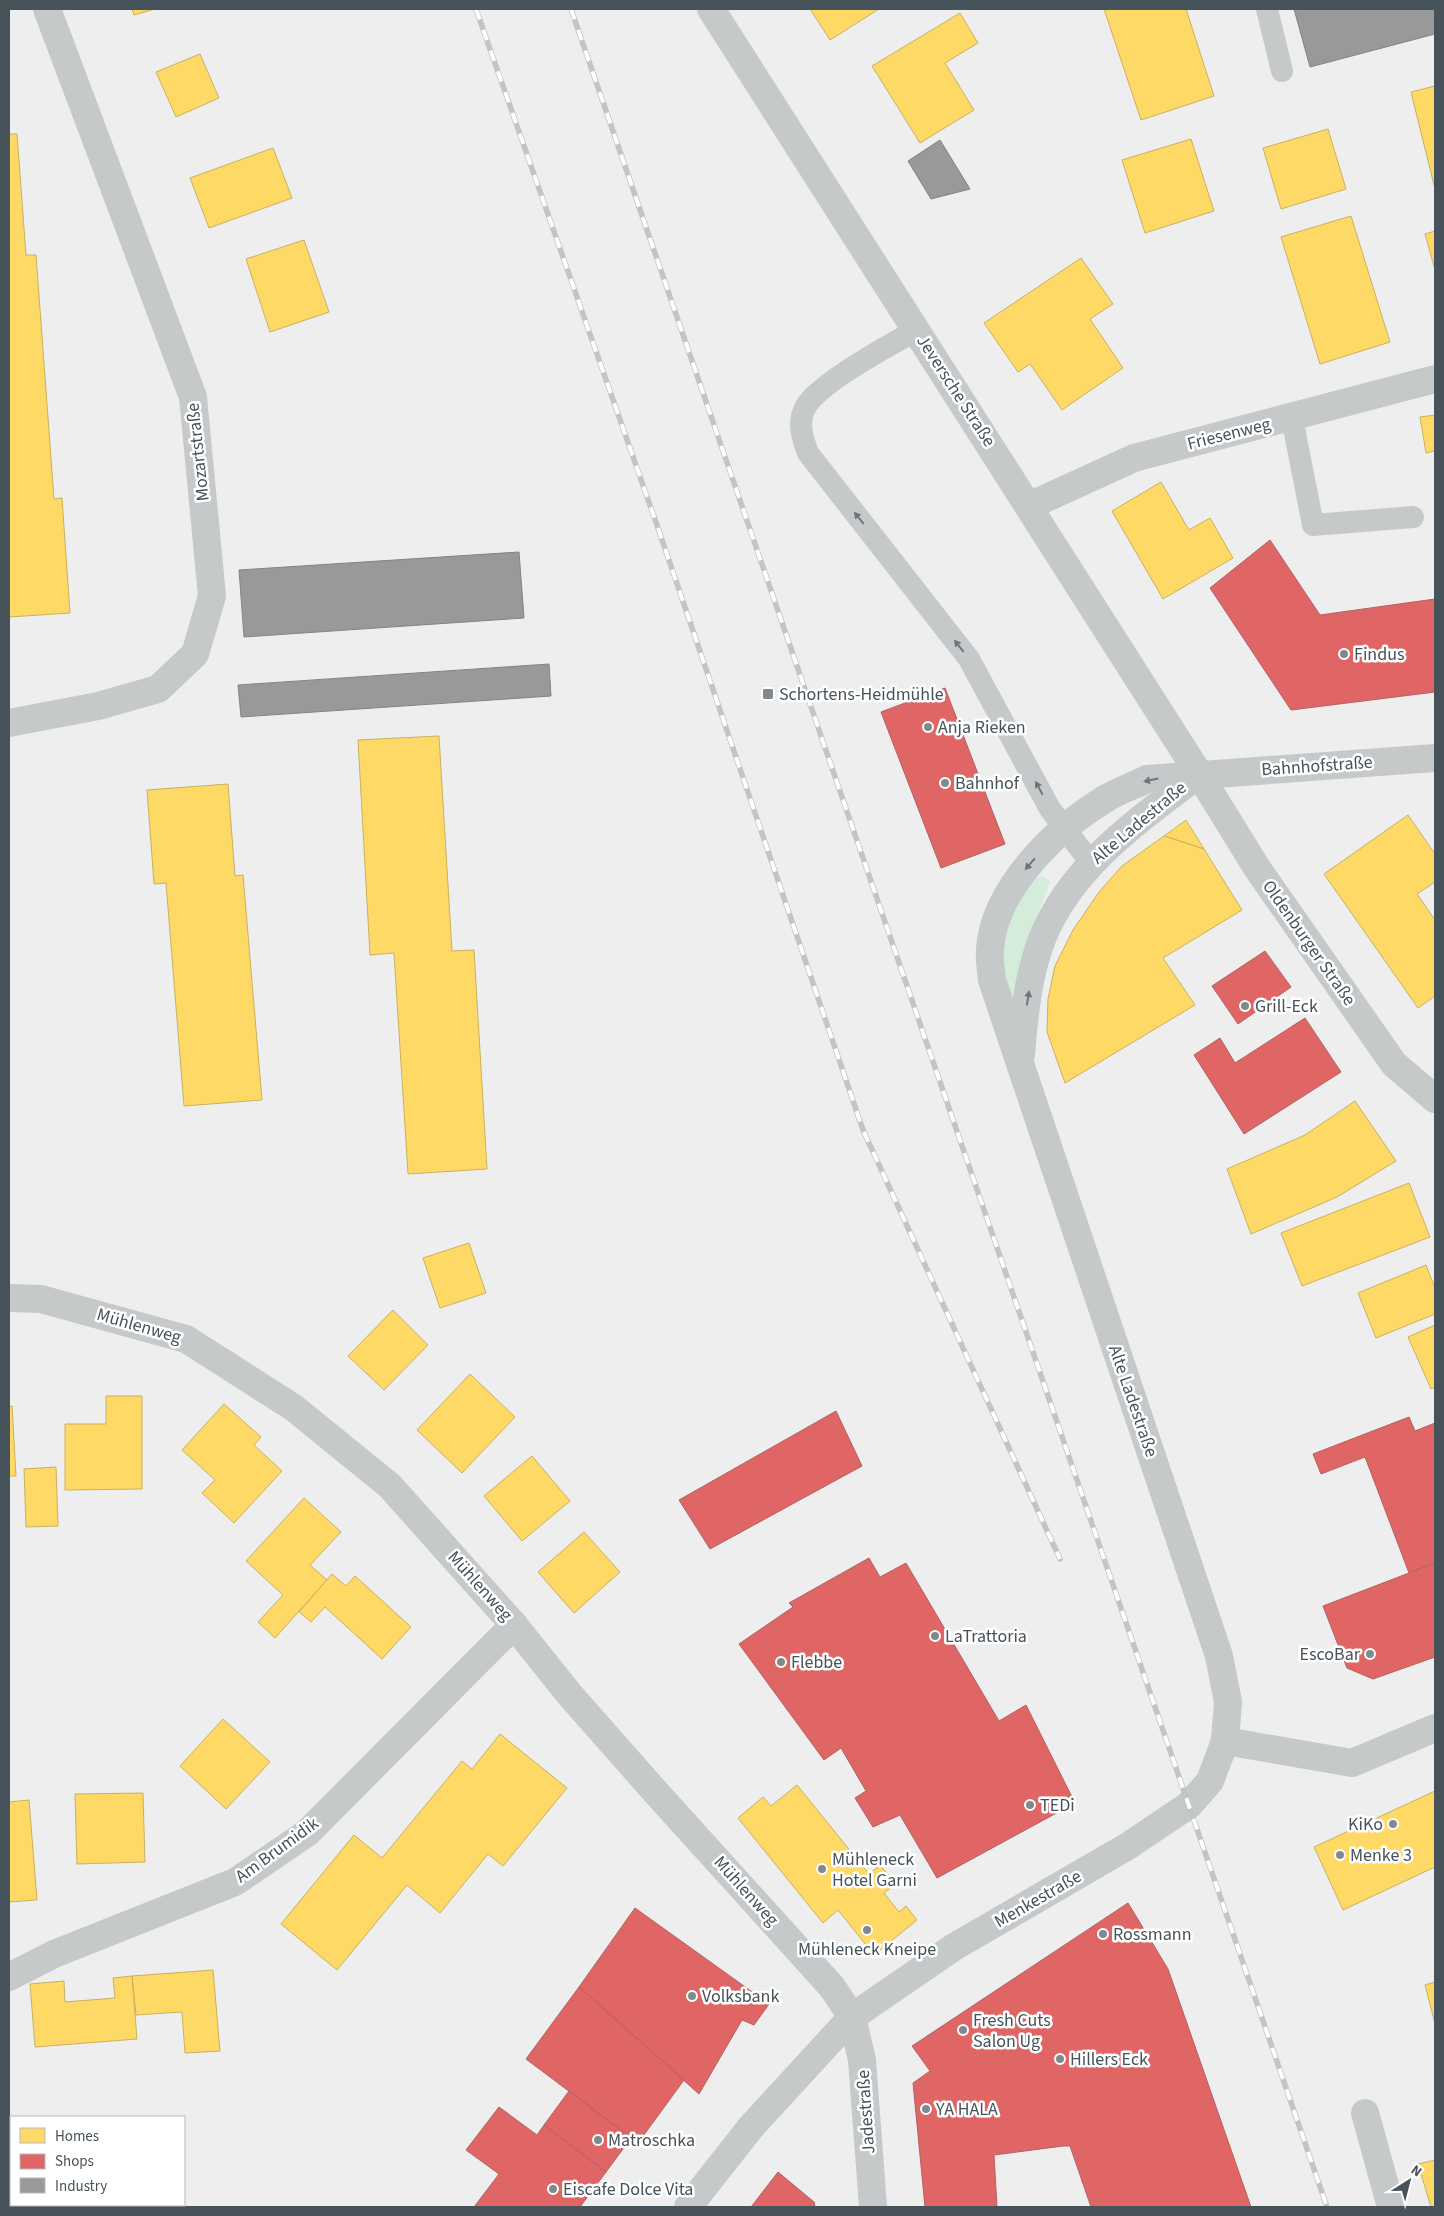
<svg xmlns="http://www.w3.org/2000/svg" width="1444" height="2216" viewBox="0 0 1444 2216" font-family="'Source Sans 3',sans-serif">
<style>
.green{fill:#d4edda}
.homes{fill:#ffd966;stroke:#c8b162}
.shops{fill:#e06666;stroke:#b26062}
.industry{fill:#999;stroke:#808486}
.lines{fill:none;stroke-linecap:round;stroke-linejoin:round}
.service{stroke:#c6c9ca;stroke-width:22}
.minor{stroke:#c6c9ca;stroke-width:28}
.tertiary{stroke:#c6c9ca;stroke-width:28}
.rail-casing{stroke:#c2c4c5;stroke-width:5.5}
.rail{stroke:#fff;stroke-width:4;stroke-dasharray:11;stroke-linecap:butt}
.oneway{fill:#6c767c}
.poi-dot{fill:#81898e;stroke:#fff;stroke-width:2}
.labels{text-anchor:middle;dominant-baseline:central;stroke-width:5;stroke-linejoin:round;paint-order:stroke}
.street-label{font-size:18px;fill:#46535a;stroke:#fff}
.poi-label{font-size:18px;fill:#46535a;stroke:#fff;text-anchor:start}
</style>
<rect width="100%" height="100%" fill="#efeeee"/>
<path class="green" d="M 1043,875 L 1050,882 L 1023,952 L 1013,997 L 1007,996 L 1000,953 L 1008,919 L 1033,880 Z"/>
<g class="homes">
<path d="M 132,9 L 155,9 L 134,15 Z"/>
<path d="M 810,9 L 879,9 L 830,40 Z"/>
<path d="M 1104,9 L 1186,9 L 1214,96 L 1141,120 Z"/>
<path d="M 960,13 L 978,43 L 945,63 L 974,110 L 920,143 L 872,66 Z"/>
<path d="M 200,54 L 219,98 L 176,117 L 156,72 Z"/>
<path d="M 1435,86 L 1435,189 L 1411,92 Z"/>
<path d="M 1328,129 L 1346,189 L 1281,209 L 1263,148 Z"/>
<path d="M 9,134 L 17,134 L 26,255 L 36,255 L 54,499 L 62,498 L 70,613 L 9,617 Z"/>
<path d="M 1191,139 L 1214,211 L 1145,233 L 1122,160 Z"/>
<path d="M 273,148 L 292,198 L 209,228 L 190,178 Z"/>
<path d="M 1351,216 L 1390,342 L 1320,364 L 1281,237 Z"/>
<path d="M 1435,231 L 1435,270 L 1425,234 Z"/>
<path d="M 304,240 L 329,312 L 270,332 L 246,259 Z"/>
<path d="M 1081,258 L 1113,304 L 1090,319 L 1123,368 L 1062,410 L 1030,364 L 1018,372 L 984,323 Z"/>
<path d="M 1435,415 L 1435,451 L 1426,453 L 1420,417 Z"/>
<path d="M 1161,482 L 1189,530 L 1210,518 L 1233,558 L 1163,599 L 1112,511 Z"/>
<path d="M 439,736 L 452,951 L 474,950 L 487,1169 L 408,1174 L 394,953 L 370,955 L 358,740 Z"/>
<path d="M 228,784 L 235,876 L 243,875 L 262,1100 L 184,1106 L 166,883 L 154,884 L 147,790 Z"/>
<path d="M 1408,815 L 1435,854 L 1435,882 L 1417,894 L 1435,920 L 1435,996 L 1418,1008 L 1324,874 Z"/>
<path d="M 1186,820 L 1204,849 L 1164,836 Z"/>
<path d="M 1164,836 L 1204,849 L 1242,910 L 1163,958 L 1195,1005 L 1065,1083 L 1047,1032 L 1048,999 L 1055,966 L 1073,930 L 1099,892 L 1122,866 Z"/>
<path d="M 1355,1101 L 1396,1161 L 1337,1197 L 1251,1234 L 1227,1169 L 1305,1135 Z"/>
<path d="M 1409,1183 L 1430,1237 L 1302,1286 L 1281,1233 Z"/>
<path d="M 469,1243 L 486,1293 L 440,1308 L 423,1258 Z"/>
<path d="M 1426,1265 L 1435,1288 L 1435,1314 L 1376,1338 L 1358,1293 Z"/>
<path d="M 393,1310 L 428,1345 L 384,1390 L 348,1356 Z"/>
<path d="M 1435,1325 L 1435,1387 L 1431,1389 L 1408,1337 Z"/>
<path d="M 470,1374 L 515,1417 L 462,1473 L 417,1430 Z"/>
<path d="M 106,1396 L 142,1396 L 142,1489 L 65,1490 L 65,1424 L 106,1424 Z"/>
<path d="M 224,1404 L 261,1437 L 254,1445 L 282,1471 L 234,1523 L 202,1493 L 215,1480 L 182,1450 Z"/>
<path d="M 12,1406 L 16,1476 L 9,1476 L 9,1407 Z"/>
<path d="M 532,1456 L 570,1501 L 522,1541 L 484,1496 Z"/>
<path d="M 56,1467 L 58,1526 L 26,1527 L 24,1469 Z"/>
<path d="M 304,1498 L 341,1532 L 310,1565 L 327,1580 L 275,1638 L 258,1622 L 283,1595 L 246,1561 Z"/>
<path d="M 584,1532 L 620,1572 L 574,1613 L 538,1572 Z"/>
<path d="M 332,1574 L 346,1586 L 355,1576 L 411,1627 L 382,1659 L 325,1607 L 311,1622 L 299,1612 Z"/>
<path d="M 223,1719 L 270,1762 L 226,1809 L 180,1766 Z"/>
<path d="M 500,1734 L 567,1788 L 503,1866 L 488,1854 L 440,1913 L 407,1885 L 337,1970 L 281,1924 L 354,1835 L 382,1858 L 462,1761 L 472,1769 Z"/>
<path d="M 797,1785 L 869,1874 L 880,1865 L 896,1884 L 884,1893 L 899,1912 L 906,1906 L 917,1920 L 874,1955 L 838,1910 L 823,1923 L 738,1818 L 763,1797 L 771,1806 Z"/>
<path d="M 1435,1791 L 1435,1867 L 1343,1910 L 1314,1847 Z"/>
<path d="M 143,1793 L 145,1862 L 77,1864 L 75,1794 Z"/>
<path d="M 29,1800 L 37,1900 L 9,1902 L 9,1802 Z"/>
<path d="M 213,1970 L 220,2051 L 185,2053 L 182,2012 L 136,2015 L 132,1976 Z"/>
<path d="M 132,1976 L 137,2039 L 35,2047 L 30,1984 L 64,1981 L 65,2002 L 115,1998 L 113,1978 Z"/>
<path d="M 1435,1982 L 1435,2024 L 1425,1985 Z"/>
<path d="M 1435,2160 L 1435,2207 L 1431,2207 L 1418,2164 Z"/>
</g>
<g class="shops">
<path d="M 1270,540 L 1320,615 L 1435,599 L 1435,692 L 1291,710 L 1210,588 Z"/>
<path d="M 945,688 L 1005,844 L 941,868 L 881,712 Z"/>
<path d="M 1265,951 L 1291,987 L 1238,1024 L 1212,986 Z"/>
<path d="M 1305,1018 L 1341,1072 L 1244,1134 L 1194,1055 L 1220,1038 L 1235,1063 Z"/>
<path d="M 836,1411 L 862,1466 L 710,1549 L 679,1500 Z"/>
<path d="M 1409,1417 L 1415,1431 L 1435,1423 L 1435,1563 L 1409,1573 L 1365,1457 L 1321,1474 L 1313,1454 Z"/>
<path d="M 869,1558 L 880,1577 L 906,1563 L 999,1721 L 1026,1705 L 1075,1803 L 937,1878 L 900,1815 L 873,1827 L 855,1798 L 866,1791 L 841,1748 L 824,1760 L 739,1644 L 793,1607 L 789,1603 Z"/>
<path d="M 1435,1563 L 1435,1657 L 1373,1679 L 1347,1668 L 1323,1606 Z"/>
<path d="M 1128,1903 L 1168,1969 L 1251,2207 L 1091,2207 L 1070,2146 L 1063,2146 L 994,2155 L 997,2207 L 925,2207 L 913,2083 L 930,2071 L 912,2046 Z"/>
<path d="M 635,1908 L 769,2004 L 754,2025 L 742,2020 L 699,2094 L 579,1987 Z"/>
<path d="M 579,1987 L 684,2080 L 638,2143 L 526,2059 Z"/>
<path d="M 569,2091 L 631,2138 L 606,2172 L 544,2125 Z"/>
<path d="M 499,2107 L 537,2135 L 544,2125 L 606,2172 L 580,2207 L 474,2207 L 499,2174 L 466,2150 Z"/>
<path d="M 778,2172 L 814,2202 L 815,2207 L 751,2207 Z"/>
</g>
<g class="industry">
<path d="M 1294,9 L 1435,9 L 1435,34 L 1310,67 Z"/>
<path d="M 940,140 L 970,189 L 931,199 L 908,161 Z"/>
<path d="M 519,552 L 524,618 L 244,637 L 239,570 Z"/>
<path d="M 549,664 L 551,696 L 241,717 L 238,685 Z"/>
</g>
<g class="lines">
<g class="service">
<path d="M 1267,9 L 1282,71"/>
<path d="M 917,330 C 891,344 821,382 806,406 C 797,422 802,437 808,453 L 969,659 L 1050,809 L 1091,863"/>
<path d="M 1292,418 L 1313,525 L 1413,517"/>
</g>
<g class="minor">
<path d="M 1029,506 L 1134,458 L 1435,379"/>
<path d="M 9,723 L 98,706 L 158,689 L 195,654 L 212,596 L 193,397 L 47,9"/>
<path d="M 1199,774 L 1257,868 L 1394,1064 L 1435,1099"/>
<path d="M 9,1298 L 41,1299 L 186,1339 L 294,1408 L 390,1486 L 514,1625 L 570,1695 L 652,1788 L 832,1987 L 852,2017 L 862,2060 L 873,2207"/>
<path d="M 1225,1741 L 1352,1763 L 1435,1728"/>
<path d="M 9,1977 L 54,1954 L 235,1882 L 307,1833 L 514,1625"/>
<path d="M 1365,2113 L 1391,2207"/>
</g>
<g class="tertiary">
<path d="M 711,9 L 1199,774"/>
<path d="M 1021,1055 C 1024,1017 1028,975 1042,939 C 1071,866 1139,820 1199,774"/>
<path d="M 688,2207 L 751,2127 L 852,2017 L 954,1947 L 1128,1846 L 1189,1805 L 1210,1781 L 1225,1741 L 1228,1702 L 1219,1656 L 992,980 C 991,970 989,959 990,949 C 994,888 1056,829 1105,799 C 1118,791 1133,786 1147,779 L 1435,758"/>
</g>
<g class="rail-casing">
<g id="rail">
<path d="M 476,9 L 658,528 L 863,1130 L 1060,1559"/>
<path d="M 571,9 L 1327,2207"/>
</g>
</g>
<use href="#rail" class="rail"/>
</g>
<defs><path id="oneway-solid" d="M-6-.8H1V-3.2L6.5 0L1 3.2V.8H-6Z" transform="scale(1.25)"/></defs>
<g class="oneway">
<use href="#oneway-solid" transform="translate(859 518) rotate(-129)"/>
<use href="#oneway-solid" transform="translate(959 646) rotate(-128)"/>
<use href="#oneway-solid" transform="translate(1151 780) rotate(168)"/>
<use href="#oneway-solid" transform="translate(1039 788) rotate(-118)"/>
<use href="#oneway-solid" transform="translate(1030 864) rotate(131)"/>
<use href="#oneway-solid" transform="translate(1028 998) rotate(-81)"/>
</g>
<g class="poi-dot">
<circle cx="1344" cy="654" r="5"/>
<rect x="762" y="688" width="12" height="12" rx="2.5"/>
<circle cx="928" cy="727" r="5"/>
<circle cx="945" cy="783" r="5"/>
<circle cx="1245" cy="1006" r="5"/>
<circle cx="935" cy="1636" r="5"/>
<circle cx="1370" cy="1654" r="5"/>
<circle cx="781" cy="1662" r="5"/>
<circle cx="1030" cy="1805" r="5"/>
<circle cx="1393" cy="1824" r="5"/>
<circle cx="1340" cy="1855" r="5"/>
<circle cx="822" cy="1869" r="5"/>
<circle cx="867" cy="1930" r="5"/>
<circle cx="1103" cy="1934" r="5"/>
<circle cx="692" cy="1996" r="5"/>
<circle cx="963" cy="2030" r="5"/>
<circle cx="1060" cy="2059" r="5"/>
<circle cx="926" cy="2109" r="5"/>
<circle cx="598" cy="2140" r="5"/>
<circle cx="553" cy="2189" r="5"/>
</g>
<g class="labels">
<g class="street-label">
<text transform="translate(956 391) rotate(57)">Jeversche Straße</text>
<text transform="translate(1229 434) rotate(-14)">Friesenweg</text>
<text transform="translate(198 452) rotate(-96)">Mozartstraße</text>
<text transform="translate(1317 766) rotate(-4)">Bahnhofstraße</text>
<text transform="translate(1139 823) rotate(-40)">Alte Ladestraße</text>
<text transform="translate(1309 943) rotate(55)">Oldenburger Straße</text>
<text transform="translate(139 1326) rotate(16)">Mühlenweg</text>
<text transform="translate(1133 1401) rotate(71)">Alte Ladestraße</text>
<text transform="translate(480 1586) rotate(48)">Mühlenweg</text>
<text transform="translate(277 1850) rotate(-36)">Am Brumidik</text>
<text transform="translate(746 1891) rotate(48)">Mühlenweg</text>
<text transform="translate(1038 1899) rotate(-30)">Menkestraße</text>
<text transform="translate(866 2112) rotate(-94)">Jadestraße</text>
</g>
<g class="poi-label">
<text x="1354" y="654">Findus</text>
<text x="779" y="694">Schortens-Heidmühle</text>
<text x="938" y="727">Anja Rieken</text>
<text x="955" y="783">Bahnhof</text>
<text x="1255" y="1006">Grill-Eck</text>
<text x="945" y="1636">LaTrattoria</text>
<text x="1360" y="1654" text-anchor="end">EscoBar</text>
<text x="791" y="1662">Flebbe</text>
<text x="1040" y="1805">TEDi</text>
<text x="1383" y="1824" text-anchor="end">KiKo</text>
<text x="1350" y="1855">Menke 3</text>
<text x="832" y="1859">Mühleneck<tspan x="832" dy="21">Hotel Garni</tspan></text>
<text x="1113" y="1934">Rossmann</text>
<text x="867" y="1949" text-anchor="middle">Mühleneck Kneipe</text>
<text x="702" y="1996">Volksbank</text>
<text x="973" y="2020">Fresh Cuts<tspan x="973" dy="21">Salon Ug</tspan></text>
<text x="1070" y="2059">Hillers Eck</text>
<text x="936" y="2109">YA HALA</text>
<text x="608" y="2140">Matroschka</text>
<text x="563" y="2189">Eiscafe Dolce Vita</text>
</g>
</g>
<rect width="1444" height="2216" fill="none" stroke="#46535a" stroke-width="20"/>
<rect x="10" y="2116" width="175" height="90" fill="#ffffff" stroke="#b5babd"/>
<rect x="20" y="2128" width="25" height="15" fill="#ffd966" stroke="#b5babd"/>
<text x="55" y="2141" font-size="15" fill="#46535a">Homes</text>
<rect x="20" y="2154" width="25" height="15" fill="#e06666" stroke="#b5babd"/>
<text x="55" y="2166" font-size="15" fill="#46535a">Shops</text>
<rect x="20" y="2178" width="25" height="15" fill="#999999" stroke="#b5babd"/>
<text x="55" y="2191" font-size="15" fill="#46535a">Industry</text>
<g transform="translate(1409 2181) rotate(36)" stroke="#ffffff" stroke-width="4" paint-order="stroke">
<path d="M0-4L9 19L0 12L-9 19Z" fill="#46535a"/>
<text y="-8" font-size="14" font-weight="bold" text-anchor="middle" fill="#46535a">N</text>
</g>
</svg>
